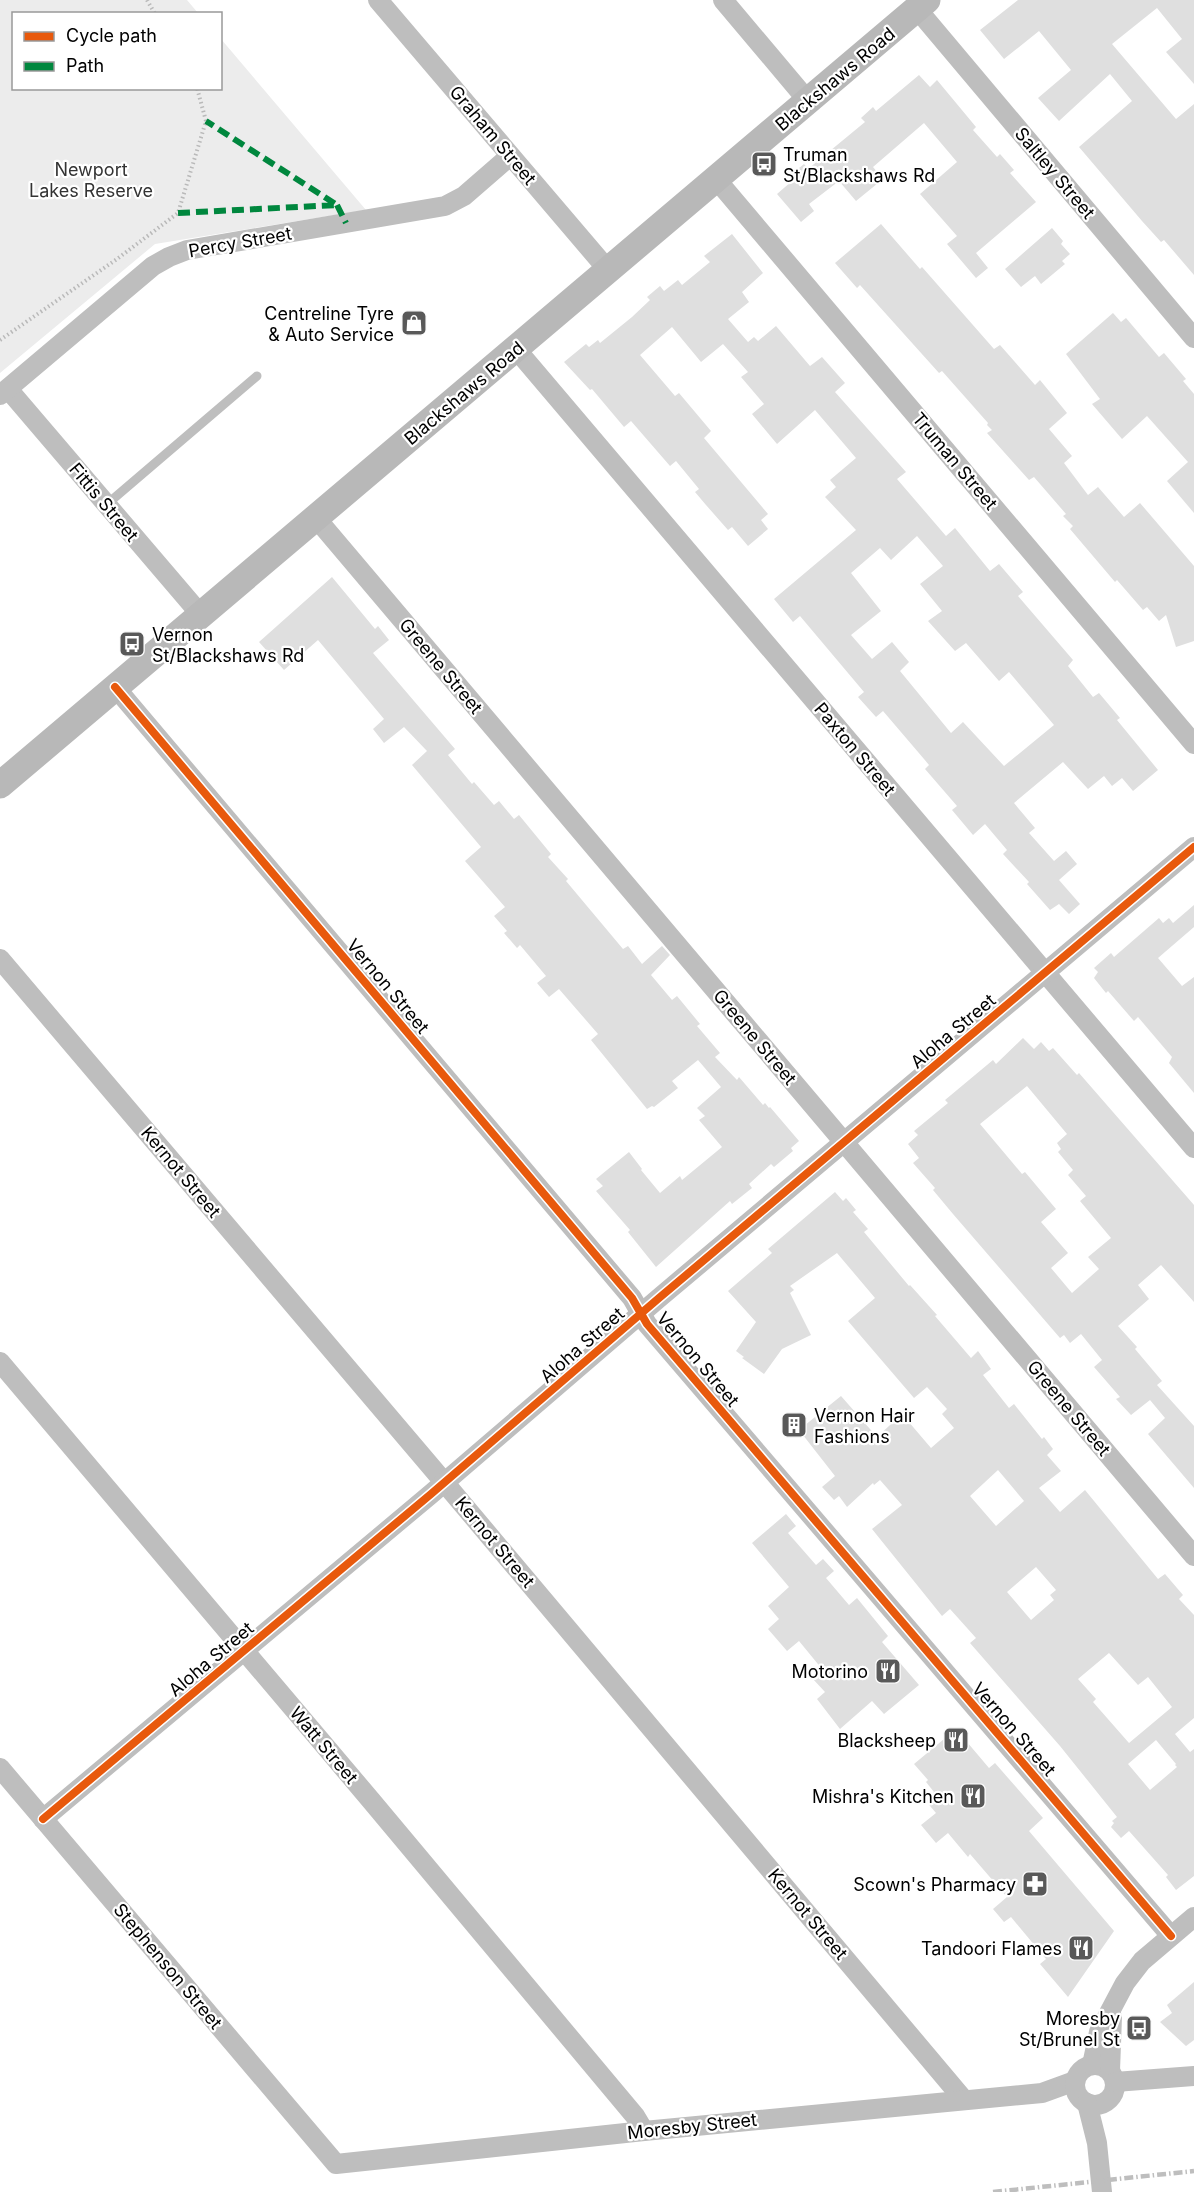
<svg xmlns="http://www.w3.org/2000/svg" width="1194" height="2192" viewBox="0 0 1194 2192" font-family="Inter,sans-serif">
<style>
.green{fill:#ececec}
.building{fill:#dfdfdf;fill-rule:evenodd}
.lines{fill:none;stroke-linecap:round;stroke-linejoin:round}
.path{stroke:#b9b9b9;stroke-width:4;stroke-dasharray:1.5 3;stroke-linecap:butt}
.lane{stroke:#bebebe;stroke-width:9}
.street{stroke:#bebebe;stroke-width:20}
.secondary{stroke:#b8b8b8;stroke-width:27}
.rail{stroke:#bebebe;stroke-width:4.5;stroke-dasharray:9 3 1.5 3;stroke-linecap:butt}
.quiet{stroke:#00873e;stroke-width:6;stroke-dasharray:12 6;stroke-linecap:butt}
.cycleway-casing{stroke:#fff;stroke-width:11}
.cycleway{stroke:#e8590c;stroke-width:8}
.labels{text-anchor:middle;dominant-baseline:central;stroke-width:4.5;stroke-linejoin:round;paint-order:stroke}
.street-label{font-size:18px;fill:#000;stroke:#fff}
.poi-label{font-size:18px;fill:#000;stroke:#fff;text-anchor:end}
.park-label{font-size:18px;fill:#333;stroke:#fff}
</style>
<rect width="100%" height="100%" fill="#fff"/>
<path class="green" d="M 0,0 L 187,0 L 198,13 L 14,14 L 14,88 L 220,88 L 221,39 L 366,210 L 155,244 L 0,373 Z"/>
<g class="building">
<path d="M 1018,0 L 1194,0 L 1194,84 L 1166,52 L 1182,39 L 1157,8 L 1112,44 L 1176,119 L 1194,104 L 1194,275 L 1164,240 L 1161,242 L 1142,221 L 1079,147 L 1132,101 L 1110,74 L 1059,121 L 1038,98 L 1071,70 L 1039,31 L 1004,59 L 980,30 Z"/>
<path d="M 919,75 L 930,87 L 937,80 L 976,127 L 973,130 L 997,157 L 1000,154 L 1014,170 L 1010,173 L 1036,202 L 976,253 L 988,268 L 976,278 L 947,244 L 957,236 L 920,194 L 957,162 L 924,123 L 873,167 L 883,179 L 856,201 L 839,181 L 809,204 L 814,211 L 801,222 L 777,194 L 792,181 L 789,176 L 804,164 L 808,169 L 865,122 L 861,118 L 873,107 L 876,111 Z"/>
<path d="M 881,224 L 920,269 L 922,267 L 994,349 L 1000,345 L 1035,385 L 1040,380 L 1067,413 L 1049,429 L 1072,456 L 1064,463 L 1088,495 L 1098,487 L 1124,517 L 1140,503 L 1194,566 L 1194,641 L 1176,647 L 1166,615 L 1159,621 L 1147,607 L 1143,610 L 1117,580 L 1115,582 L 1070,529 L 1073,526 L 1063,516 L 1066,514 L 1034,477 L 1029,480 L 987,433 L 992,430 L 987,425 L 988,423 L 942,371 L 939,373 L 860,285 L 857,288 L 835,263 Z"/>
<path d="M 1052,228 L 1063,241 L 1061,244 L 1070,254 L 1062,261 L 1065,264 L 1041,284 L 1035,276 L 1021,287 L 1005,269 Z"/>
<path d="M 732,234 L 763,273 L 742,292 L 749,302 L 728,319 L 748,342 L 754,337 L 758,341 L 776,326 L 810,366 L 822,357 L 845,383 L 835,392 L 906,472 L 897,479 L 946,536 L 955,528 L 990,571 L 999,564 L 1023,592 L 1018,596 L 1073,660 L 1068,666 L 1093,697 L 1099,693 L 1120,718 L 1117,720 L 1158,770 L 1133,791 L 1122,778 L 1112,786 L 1104,776 L 1088,789 L 1063,762 L 1014,803 L 1035,828 L 1029,833 L 1054,861 L 1066,851 L 1077,864 L 1059,880 L 1080,904 L 1069,914 L 1059,904 L 1050,910 L 1027,884 L 1029,882 L 1003,854 L 1007,850 L 985,824 L 973,835 L 952,810 L 957,806 L 925,769 L 929,765 L 924,759 L 883,711 L 876,717 L 858,697 L 864,692 L 800,616 L 793,622 L 774,599 L 856,530 L 825,497 L 836,487 L 830,480 L 856,458 L 815,410 L 777,444 L 752,414 L 764,404 L 741,377 L 748,372 L 723,344 L 701,362 L 672,327 L 640,355 L 675,396 L 679,393 L 711,431 L 704,438 L 768,514 L 761,520 L 768,529 L 748,546 L 732,527 L 728,530 L 706,505 L 695,492 L 699,489 L 676,461 L 670,466 L 631,421 L 624,427 L 592,389 L 590,390 L 564,362 L 586,344 L 589,347 L 598,340 L 600,343 L 632,317 L 650,300 L 647,297 L 660,286 L 664,291 L 678,280 L 682,285 L 710,262 L 704,256 ZM 917,536 L 943,566 L 920,584 L 942,611 L 928,621 L 955,651 L 966,643 L 999,681 L 1009,672 L 1054,725 L 1004,766 L 963,722 L 951,733 L 900,671 L 909,662 L 892,642 L 872,659 L 851,635 L 881,611 L 851,573 L 880,548 L 891,560 Z"/>
<path d="M 1113,313 L 1121,322 L 1126,318 L 1159,357 L 1164,353 L 1186,379 L 1183,381 L 1194,394 L 1194,513 L 1167,481 L 1188,462 L 1147,416 L 1122,439 L 1092,404 L 1100,399 L 1066,354 Z"/>
<path d="M 332,577 L 375,629 L 378,626 L 389,640 L 373,653 L 455,749 L 448,755 L 472,784 L 474,782 L 494,805 L 499,801 L 514,819 L 519,815 L 551,854 L 548,857 L 568,879 L 566,881 L 623,949 L 628,946 L 642,964 L 662,946 L 670,955 L 651,975 L 672,1000 L 677,996 L 700,1024 L 697,1026 L 720,1053 L 715,1057 L 737,1080 L 739,1077 L 763,1105 L 765,1103 L 769,1108 L 770,1107 L 799,1141 L 791,1148 L 793,1151 L 774,1167 L 771,1164 L 749,1184 L 752,1188 L 732,1204 L 730,1201 L 656,1267 L 628,1232 L 630,1230 L 596,1191 L 603,1186 L 596,1179 L 629,1152 L 642,1169 L 641,1170 L 660,1193 L 680,1176 L 682,1180 L 722,1147 L 699,1120 L 705,1116 L 697,1108 L 721,1087 L 698,1060 L 672,1081 L 678,1088 L 654,1107 L 652,1106 L 647,1109 L 591,1040 L 598,1034 L 559,989 L 549,997 L 537,983 L 546,976 L 520,945 L 517,948 L 504,933 L 507,931 L 494,916 L 505,907 L 465,861 L 481,847 L 412,765 L 427,751 L 404,727 L 384,743 L 373,729 L 384,719 L 318,640 L 284,670 L 259,642 Z"/>
<path d="M 1194,905 L 1194,927 L 1158,958 L 1182,986 L 1194,977 L 1194,1093 L 1169,1063 L 1172,1057 L 1138,1017 L 1134,1021 L 1108,991 L 1106,993 L 1094,978 L 1098,972 L 1094,968 L 1111,953 L 1114,957 L 1159,918 L 1163,923 L 1169,918 L 1173,923 Z"/>
<path d="M 1023,1038 L 1034,1049 L 1041,1042 L 1049,1051 L 1053,1048 L 1077,1075 L 1079,1073 L 1194,1205 L 1194,1302 L 1161,1265 L 1138,1285 L 1149,1299 L 1118,1326 L 1137,1347 L 1135,1349 L 1162,1381 L 1157,1385 L 1194,1426 L 1194,1488 L 1148,1434 L 1165,1418 L 1150,1400 L 1131,1415 L 1116,1399 L 1120,1397 L 1094,1367 L 1102,1360 L 1081,1334 L 1070,1343 L 1064,1335 L 1060,1338 L 953,1214 L 933,1190 L 935,1188 L 913,1163 L 919,1158 L 908,1144 L 918,1135 L 914,1131 L 948,1103 L 945,1100 L 993,1060 L 996,1064 ZM 1027,1086 L 1067,1134 L 1057,1143 L 1061,1149 L 1058,1152 L 1073,1170 L 1068,1175 L 1086,1196 L 1080,1201 L 1111,1238 L 1088,1257 L 1099,1269 L 1072,1293 L 1051,1268 L 1068,1253 L 1041,1222 L 1056,1209 L 1025,1172 L 1022,1174 L 980,1124 Z"/>
<path d="M 835,1192 L 843,1201 L 846,1198 L 856,1210 L 853,1212 L 868,1229 L 864,1232 L 909,1286 L 910,1285 L 937,1315 L 935,1316 L 971,1358 L 978,1351 L 991,1369 L 983,1375 L 1009,1408 L 1014,1404 L 1042,1439 L 1044,1437 L 1053,1449 L 1047,1455 L 1061,1471 L 1039,1488 L 1060,1512 L 1085,1490 L 1158,1579 L 1165,1574 L 1183,1595 L 1179,1599 L 1194,1615 L 1194,1718 L 1175,1734 L 1190,1752 L 1194,1749 L 1194,1876 L 1176,1890 L 1166,1877 L 1168,1875 L 1129,1831 L 1121,1838 L 1111,1827 L 1114,1823 L 1112,1821 L 1117,1817 L 1060,1746 L 970,1643 L 976,1638 L 950,1609 L 942,1616 L 872,1529 L 902,1505 L 880,1480 L 874,1485 L 873,1483 L 847,1507 L 839,1496 L 834,1500 L 822,1487 L 835,1476 L 799,1430 L 841,1396 L 877,1437 L 902,1414 L 931,1448 L 954,1428 L 942,1414 L 947,1409 L 927,1387 L 914,1398 L 848,1321 L 875,1298 L 837,1253 L 790,1286 L 794,1290 L 790,1293 L 811,1335 L 782,1349 L 764,1374 L 742,1358 L 744,1357 L 736,1351 L 756,1322 L 728,1291 L 772,1253 L 768,1249 ZM 998,1470 L 1024,1501 L 996,1526 L 970,1496 ZM 1036,1567 L 1056,1590 L 1050,1595 L 1054,1600 L 1031,1620 L 1007,1592 ZM 1109,1653 L 1138,1685 L 1148,1677 L 1172,1707 L 1129,1743 L 1093,1702 L 1096,1699 L 1078,1679 ZM 1156,1740 L 1176,1764 L 1175,1765 L 1177,1767 L 1150,1790 L 1128,1764 Z"/>
<path d="M 786,1514 L 796,1526 L 788,1533 L 816,1565 L 823,1559 L 834,1571 L 826,1578 L 849,1605 L 857,1598 L 888,1636 L 882,1642 L 919,1685 L 884,1714 L 872,1701 L 840,1729 L 817,1699 L 825,1692 L 812,1678 L 822,1669 L 799,1641 L 787,1651 L 768,1629 L 779,1619 L 768,1606 L 789,1587 L 752,1543 Z"/>
<path d="M 956,1729 L 989,1768 L 995,1763 L 1043,1818 L 1029,1831 L 1114,1931 L 1068,1997 L 1040,1964 L 1046,1959 L 1011,1917 L 1004,1922 L 993,1909 L 1007,1897 L 970,1854 L 968,1857 L 948,1833 L 936,1843 L 921,1825 L 936,1813 L 925,1800 L 934,1792 L 926,1782 L 928,1780 L 914,1764 Z"/>
<path d="M 1194,1982 L 1194,2040 L 1186,2046 L 1160,2022 L 1172,2013 L 1167,2005 Z"/>
</g>
<g class="lines">
<g class="path">
<path d="M 147,0 L 155,14"/>
<path d="M 0,340 L 117,259 L 178,213 L 206,121 L 197,88"/>
</g>
<path class="lane" d="M 106,505 L 257,376"/>
<g class="street">
<path d="M 378,0 L 608,270"/>
<path d="M 723,0 L 808,101"/>
<path d="M 917,9 L 1194,338"/>
<path d="M 716,179 L 1194,744"/>
<path d="M 516,349 L 1194,1148"/>
<path d="M 8,389 L 201,615"/>
<path d="M 0,395 L 153,266 L 169,257 L 187,250 L 445,206 L 464,196 L 510,156"/>
<path d="M 316,518 L 1194,1556"/>
<path d="M 115,687 L 632,1298 L 647,1324 L 1171,1936"/>
<path d="M 0,959 L 444,1482 L 964,2100"/>
<path d="M 0,1362 C 213,1613 425,1863 635,2116 L 644,2131"/>
<path d="M 0,1768 L 336,2164 L 644,2131 L 1042,2093 L 1075,2081"/>
<path d="M 43,1819 L 431,1494 L 659,1298 L 1194,847"/>
<circle cx="1095" cy="2085" r="20"/>
<path d="M 1092,2065 L 1099,2032 L 1125,1983 L 1142,1961 L 1194,1917"/>
<path d="M 1110,2071 L 1112,2017"/>
<path d="M 1115,2082 L 1194,2076"/>
<path d="M 1087,2103 L 1097,2143 L 1102,2192"/>
</g>
<path class="secondary" d="M 0,785 L 927,0"/>
<path class="rail" d="M 993,2192 L 1194,2171"/>
<g class="quiet">
<path d="M 337,205 L 346,223"/>
<path d="M 178,213 L 337,205 L 206,121"/>
</g>
<g class="cycleway-casing">
<g id="cycleway">
<path d="M 115,687 L 632,1298 L 647,1324 L 1171,1936"/>
<path d="M 43,1819 L 431,1494 L 659,1298 L 1194,847"/>
</g>
</g>
<use href="#cycleway" class="cycleway"/>
</g>
<defs>
<g id="bus-square" transform="scale(1.35)"><rect x="-9" y="-9" width="18" height="18" rx="4" fill="#595959" stroke="#fff"/><path d="M-5-6H5V4H4V6H2V4H-2V6H-4V4H-5ZM-3.5-4V0h7V-4ZM-3.5 1.2v1.5H-2V1.2ZM2 1.2v1.5H3.5V1.2Z" fill="#fff"/></g>
<g id="shop-square" transform="scale(1.35)"><rect x="-9" y="-9" width="18" height="18" rx="4" fill="#595959" stroke="#fff"/><path d="M-5-2.5h2.3a2.7 3.5 0 0 1 5.4 0H5L5.5 6h-11ZM-1.5-2.5h3a1.5 2.3 0 0 0-3 0Z" fill="#fff"/></g>
<g id="building-square" transform="scale(1.35)"><rect x="-9" y="-9" width="18" height="18" rx="4" fill="#595959" stroke="#fff"/><path d="M-4-6H4V6H1V3H-1V6H-4ZM-2.5-4.3h1.7v1.8h-1.7ZM.8-4.3h1.7v1.8H.8ZM-2.5-1h1.7V.8h-1.7ZM.8-1h1.7V.8H.8Z" fill="#fff"/></g>
<g id="restaurant-square" transform="scale(1.35)"><rect x="-9" y="-9" width="18" height="18" rx="4" fill="#595959" stroke="#fff"/><path d="M-5-6h1v4h1v-4h1v4h1v-4h1v5L-1.5 .5V6h-2V.5L-5-1ZM5-6V6H3V1.5H1.5Q1.5-4 5-6Z" fill="#fff"/></g>
<g id="pharmacy-square" transform="scale(1.35)"><rect x="-9" y="-9" width="18" height="18" rx="4" fill="#595959" stroke="#fff"/><path d="M-2-6h4v4h4v4h-4v4h-4v-4h-4v-4h4Z" fill="#fff"/></g>
</defs>
<g fill-rule="evenodd">
<use href="#bus-square" x="764" y="164"/>
<use href="#shop-square" x="414" y="323"/>
<use href="#bus-square" x="132" y="644"/>
<use href="#building-square" x="794" y="1425"/>
<use href="#restaurant-square" x="888" y="1671"/>
<use href="#restaurant-square" x="956" y="1740"/>
<use href="#restaurant-square" x="973" y="1796"/>
<use href="#pharmacy-square" x="1035" y="1884"/>
<use href="#restaurant-square" x="1081" y="1948"/>
<use href="#bus-square" x="1139" y="2028"/>
</g>
<g class="labels">
<g class="street-label">
<text transform="translate(835 79) rotate(-40)">Blackshaws Road</text>
<text transform="translate(493 135) rotate(50)">Graham Street</text>
<text transform="translate(1055 173) rotate(50)">Saltley Street</text>
<text transform="translate(240 242) rotate(-10)">Percy Street</text>
<text transform="translate(464 393) rotate(-40)">Blackshaws Road</text>
<text transform="translate(955 461) rotate(50)">Truman Street</text>
<text transform="translate(104 502) rotate(50)">Fittis Street</text>
<text transform="translate(441 666) rotate(50)">Greene Street</text>
<text transform="translate(855 749) rotate(50)">Paxton Street</text>
<text transform="translate(388 986) rotate(50)">Vernon Street</text>
<text transform="translate(953 1031) rotate(-40)">Aloha Street</text>
<text transform="translate(755 1037) rotate(50)">Greene Street</text>
<text transform="translate(181 1172) rotate(50)">Kernot Street</text>
<text transform="translate(582 1345) rotate(-41)">Aloha Street</text>
<text transform="translate(698 1359) rotate(50)">Vernon Street</text>
<text transform="translate(1069 1408) rotate(50)">Greene Street</text>
<text transform="translate(495 1542) rotate(50)">Kernot Street</text>
<text transform="translate(211 1659) rotate(-40)">Aloha Street</text>
<text transform="translate(1014 1729) rotate(49)">Vernon Street</text>
<text transform="translate(324 1745) rotate(50)">Watt Street</text>
<text transform="translate(808 1914) rotate(50)">Kernot Street</text>
<text transform="translate(168 1966) rotate(50)">Stephenson Street</text>
<text transform="translate(692 2126) rotate(-6)">Moresby Street</text>
</g>
<g class="poi-label">
<text x="783" y="154" text-anchor="start">Truman<tspan x="783" dy="21">St/Blackshaws Rd</tspan></text>
<text x="394" y="313">Centreline Tyre<tspan x="394" dy="21">&amp; Auto Service</tspan></text>
<text x="152" y="634" text-anchor="start">Vernon<tspan x="152" dy="21">St/Blackshaws Rd</tspan></text>
<text x="814" y="1415" text-anchor="start">Vernon Hair<tspan x="814" dy="21">Fashions</tspan></text>
<text x="868" y="1671">Motorino</text>
<text x="936" y="1740">Blacksheep</text>
<text x="954" y="1796">Mishra's Kitchen</text>
<text x="1016" y="1884">Scown's Pharmacy</text>
<text x="1062" y="1948">Tandoori Flames</text>
<text x="1120" y="2018">Moresby<tspan x="1120" dy="21">St/Brunel St</tspan></text>
</g>
<g class="park-label">
<text x="91" y="169">Newport<tspan x="91" dy="21">Lakes Reserve</tspan></text>
</g>
</g>
<rect x="12" y="12" width="210" height="78" fill="#ffffff" stroke="#999999" stroke-width="1.5"/>
<rect x="24" y="32" width="30" height="9" fill="#e8590c" stroke="#999999" stroke-width="1.5"/>
<text x="66" y="42" font-size="18" fill="#000000">Cycle path</text>
<rect x="24" y="62" width="30" height="9" fill="#00873e" stroke="#999999" stroke-width="1.5"/>
<text x="66" y="72" font-size="18" fill="#000000">Path</text>
</svg>
